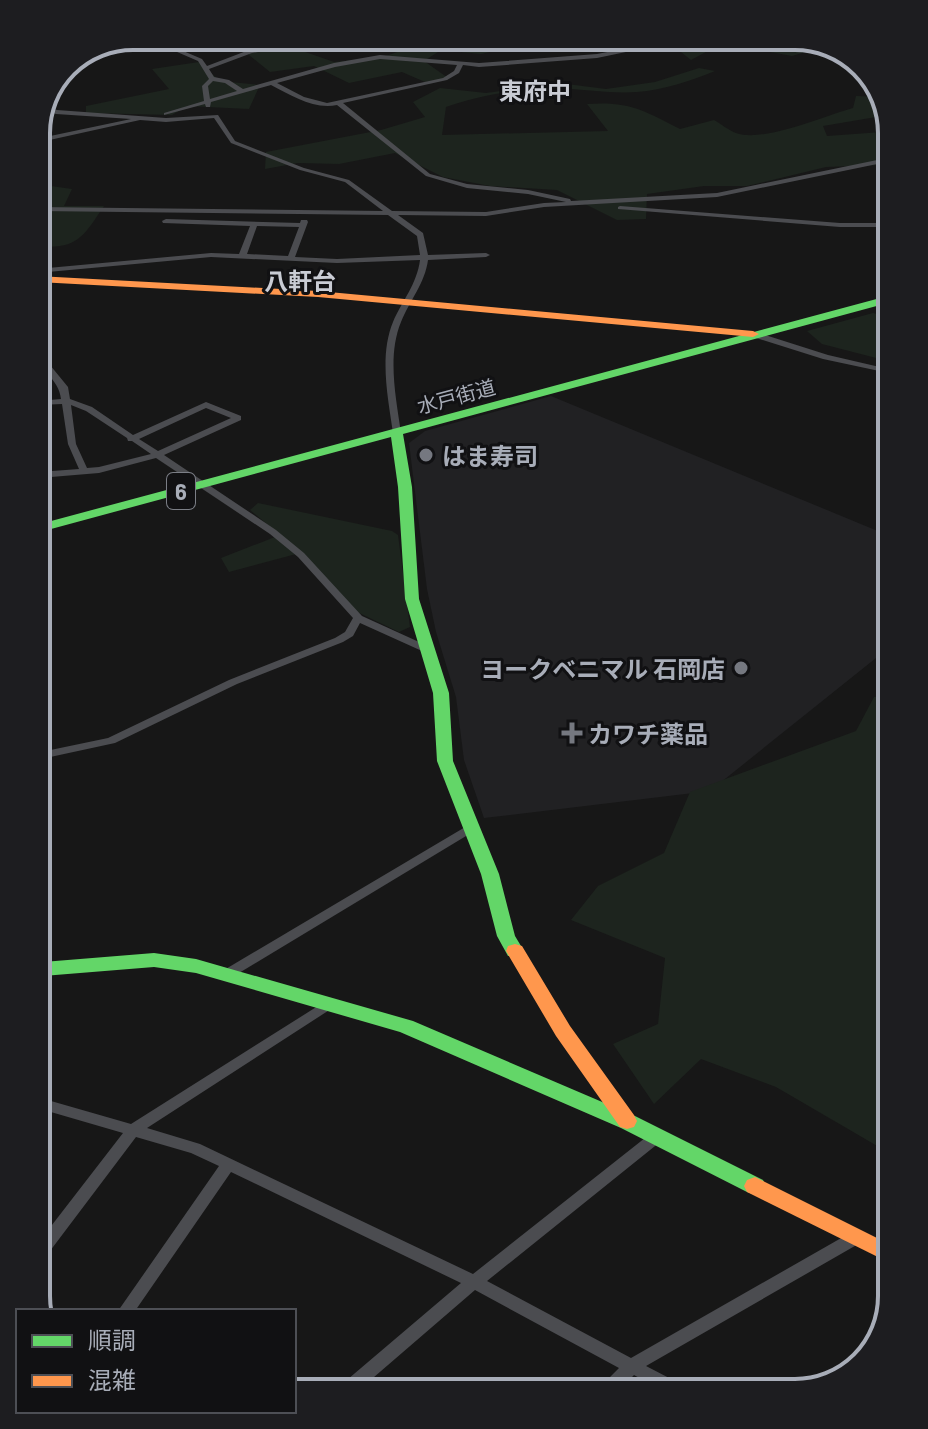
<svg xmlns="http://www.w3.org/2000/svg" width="928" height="1429" viewBox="0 0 928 1429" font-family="Barlow,'Noto Sans JP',sans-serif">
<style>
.built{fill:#212123}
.green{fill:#1d241e}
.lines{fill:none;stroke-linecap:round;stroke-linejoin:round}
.street{fill:#4b4c50;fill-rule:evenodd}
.fast{fill:#63d668;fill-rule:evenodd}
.slow{fill:#ff974d;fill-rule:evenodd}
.poi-dot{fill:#757880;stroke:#111113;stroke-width:3}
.labels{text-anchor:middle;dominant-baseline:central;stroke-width:6;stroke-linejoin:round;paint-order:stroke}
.far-street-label{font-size:20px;fill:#a8adb8;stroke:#111113}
.shield{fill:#111113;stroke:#7b7e86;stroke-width:2}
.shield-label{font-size:22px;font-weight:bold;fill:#a8adb8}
.far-quarter-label{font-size:24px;font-weight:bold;fill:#c9ccd4;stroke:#111113}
.poi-label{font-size:24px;font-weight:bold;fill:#a8adb8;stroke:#111113;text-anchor:start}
.rim{fill:none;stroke:#a8adb8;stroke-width:4}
</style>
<rect width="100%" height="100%" fill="#171717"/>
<path class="built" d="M 551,396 L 885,534 L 886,650 L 710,791 L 484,818 L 464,760 L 456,697 L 436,632 L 427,589 L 409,443 L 425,431 Z"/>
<g class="green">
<path d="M 492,36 L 524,36 L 529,43 L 481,54 L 441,50 L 424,61 L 448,78 L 425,82 L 402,72 L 349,83 L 314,66 L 270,72 L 249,55 L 247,45 L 288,46 L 334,62 L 380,58 L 409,48 L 473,44 Z"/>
<path d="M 767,36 L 802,36 L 852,56 L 816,49 L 792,56 L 765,51 L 763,41 Z"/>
<path d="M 703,37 L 713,39 L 715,47 L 691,60 L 671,44 Z"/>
<path d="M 199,62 L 220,81 L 260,85 L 249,109 L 187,106 L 172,115 L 86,113 L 86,106 L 169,89 L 152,69 Z"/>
<path d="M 699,68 L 715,71 C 690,81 664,90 637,92 C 607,94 579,88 550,88 C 520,88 474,97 446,107 L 442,135 L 608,131 L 587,104 C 629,101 643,110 680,129 L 714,120 C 721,124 728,130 736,133 C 763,143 824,116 853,108 L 856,96 L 882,97 L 882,116 L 823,126 L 827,136 L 882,132 L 882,165 L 826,167 L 747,186 L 704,186 L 647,194 L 646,219 L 617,220 L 557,190 L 490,186 L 443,177 L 395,153 L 339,164 L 298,163 L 265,169 L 266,152 L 381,130 L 425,117 L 413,102 L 440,88 L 486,93 L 559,83 L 606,89 L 655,82 Z"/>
<path d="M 37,184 L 72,189 L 64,206 L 104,206 C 83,237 77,250 37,246 Z"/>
<path d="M 873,313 L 884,316 L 884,360 L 822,344 L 807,331 Z"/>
<path d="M 258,503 L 392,531 L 398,535 L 410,627 L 399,632 L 351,609 L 300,553 L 229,572 L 221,558 L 280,535 L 250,510 Z"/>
<path d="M 874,697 L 887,697 L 891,1154 L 776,1087 L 701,1059 L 654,1104 L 613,1044 L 658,1024 L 665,958 L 571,920 L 598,886 L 664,853 L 690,792 L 856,731 Z"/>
</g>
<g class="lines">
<g class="street">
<path d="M 140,36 L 148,36 L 202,59 L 207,66 L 249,50 L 287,43 L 307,36 L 315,36 L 290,46 L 252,53 L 209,69 L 214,77 L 229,80 L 243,89 L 334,63 L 380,55 L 479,63 L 597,54 L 690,36 L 703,36 L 597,58 L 479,67 L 463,65 L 459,73 L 447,80 L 343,103 L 430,174 L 467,184 L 528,190 L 570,199 L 571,201 L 717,193 L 882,159 L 882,163 L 717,197 L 544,207 L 486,216 L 398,215 L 423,233 L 428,255 L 486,253 L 490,255 L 486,257 L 428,260 C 425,283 410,300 401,322 C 387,356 396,398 401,433 L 397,436 L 393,433 C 388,398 379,356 393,322 C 402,301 417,284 420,260 L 337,263 L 211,257 L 37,273 L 37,269 L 211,253 L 239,254 L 250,226 L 163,223 L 162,221 L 166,219 L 300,223 L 301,220 L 307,220 L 308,222 L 295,257 L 337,259 L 420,255 L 417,236 L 388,215 L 37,211 L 37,207 L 383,211 L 345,182 L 300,170 L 231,143 L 214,118 L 166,122 L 140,120 L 36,143 L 36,139 L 131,119 L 56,114 L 44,110 L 46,106 L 57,110 L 166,118 L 218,115 L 235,141 L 304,168 L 349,180 L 392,211 L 486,212 L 544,203 L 566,202 L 528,194 L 467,188 L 426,176 L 337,105 C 314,110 291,95 271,85 L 211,102 L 210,107 L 206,107 L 205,104 L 164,115 L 164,113 L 204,101 L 202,86 L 209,79 L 198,61 ZM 380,59 L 457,65 L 454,71 L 443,78 L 327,103 L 304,97 L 277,83 L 335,67 ZM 213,81 L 225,83 L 237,91 L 210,99 L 208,86 ZM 257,226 L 299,227 L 288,256 L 247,254 Z"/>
<path d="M 707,36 C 719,36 737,42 747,41 C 755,39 759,36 767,36 L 746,45 Z"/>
<path d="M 620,206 L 840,223 L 883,223 L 883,227 L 840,227 L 618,209 L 618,207 Z"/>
<path d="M 750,332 L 756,332 L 828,355 L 884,368 L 884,372 L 823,359 L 750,336 Z"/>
<path d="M 38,354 L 41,354 L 68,387 L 70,399 L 92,407 L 133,435 L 206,402 L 241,416 L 241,420 L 164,455 L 276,530 L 304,553 L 362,616 L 430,647 L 431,649 L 430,651 L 422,651 L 360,623 L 353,636 L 343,642 L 237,684 L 115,743 L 41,759 L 41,752 L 108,738 L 229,680 L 335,638 L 345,632 L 353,618 L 298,557 L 270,534 L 156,458 L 99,473 L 39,478 L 39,472 L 79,469 L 68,444 L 62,404 L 39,405 L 38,401 L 61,399 C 59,378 38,371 38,354 ZM 71,405 L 86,411 L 127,438 L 128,441 L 132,441 L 151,454 L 99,467 L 87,468 L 76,444 ZM 206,408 L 231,418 L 158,451 L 139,439 Z"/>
<path d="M 472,823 L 478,827 L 476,830 L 234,976 L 229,978 L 224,976 L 222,973 L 224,970 Z"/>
<path d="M 329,999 L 334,1001 L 336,1004 L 334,1007 L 147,1128 L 200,1144 L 473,1274 L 650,1134 L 655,1132 L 660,1134 L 662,1138 L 660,1142 L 487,1281 L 631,1358 L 850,1233 L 855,1232 L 860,1233 L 863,1238 L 860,1243 L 646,1366 L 673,1380 L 675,1385 L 652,1385 L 634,1375 L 623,1386 L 604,1386 L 606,1381 L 619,1368 L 475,1290 L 359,1390 L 339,1390 L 341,1385 L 461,1283 L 231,1172 L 135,1311 L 118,1311 L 219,1166 L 191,1153 L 136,1137 L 50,1251 L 45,1252 L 45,1234 L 123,1133 L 44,1110 L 44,1099 L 131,1124 Z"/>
</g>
<g class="fast">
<path d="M 884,297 L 884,304 L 403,434 L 412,487 L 419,599 L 449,693 L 453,761 L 499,874 L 515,936 L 524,951 L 522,956 L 508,956 L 497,936 L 481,874 L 437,761 L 433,693 L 405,599 L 398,487 L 391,437 L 40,532 L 40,524 Z"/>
<path d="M 154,953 L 196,959 L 413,1021 L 635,1116 L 763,1180 L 766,1186 L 763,1192 L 755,1195 L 747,1192 L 621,1128 L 400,1032 L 196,973 L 154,967 L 43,976 L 43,962 Z"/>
</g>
<g class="slow">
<path d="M 37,276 L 318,291 L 753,331 L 759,334 L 753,337 L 318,297 L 38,282 Z"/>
<path d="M 515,944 L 522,946 L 570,1026 L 634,1115 L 637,1121 L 634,1127 L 627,1129 L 620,1127 L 556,1036 L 506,951 L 508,946 Z"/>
<path d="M 755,1177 L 891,1245 L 892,1264 L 747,1192 L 744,1186 L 747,1180 Z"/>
</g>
</g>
<g class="poi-dot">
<circle cx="426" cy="455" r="8"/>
<circle cx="741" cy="668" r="8"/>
<path d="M568 721h8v8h8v8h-8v8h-8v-8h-8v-8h8z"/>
</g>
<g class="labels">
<g class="far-street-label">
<text transform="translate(456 396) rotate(-15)">水戸街道</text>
</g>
<rect class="shield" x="167" y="473" width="28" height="36" rx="6"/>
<g class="shield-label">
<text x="181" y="491">6</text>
</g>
<g class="far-quarter-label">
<text x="535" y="90">東府中</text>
<text x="300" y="280">八軒台</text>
</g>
<g class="poi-label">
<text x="442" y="455">はま寿司</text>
<text x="725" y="668" text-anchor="end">ヨークベニマル 石岡店</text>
<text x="588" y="733">カワチ薬品</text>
</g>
</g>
<path d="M0 0H928V1429H0ZM133 50H795A83 83 0 0 1 878 133V1296A83 83 0 0 1 795 1379H133A83 83 0 0 1 50 1296V133A83 83 0 0 1 133 50Z" fill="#1d1d20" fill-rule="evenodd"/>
<path class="rim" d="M133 50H795A83 83 0 0 1 878 133V1296A83 83 0 0 1 795 1379H133A83 83 0 0 1 50 1296V133A83 83 0 0 1 133 50Z"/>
<rect x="16" y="1309" width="280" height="104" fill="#111113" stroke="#4d4f55" stroke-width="2"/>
<rect x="32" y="1335" width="40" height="12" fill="#63d668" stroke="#4d4f55" stroke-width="2"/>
<text x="88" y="1349" font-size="24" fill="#a8adb8">順調</text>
<rect x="32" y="1375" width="40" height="12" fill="#ff974d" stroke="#4d4f55" stroke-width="2"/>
<text x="88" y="1389" font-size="24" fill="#a8adb8">混雑</text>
</svg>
